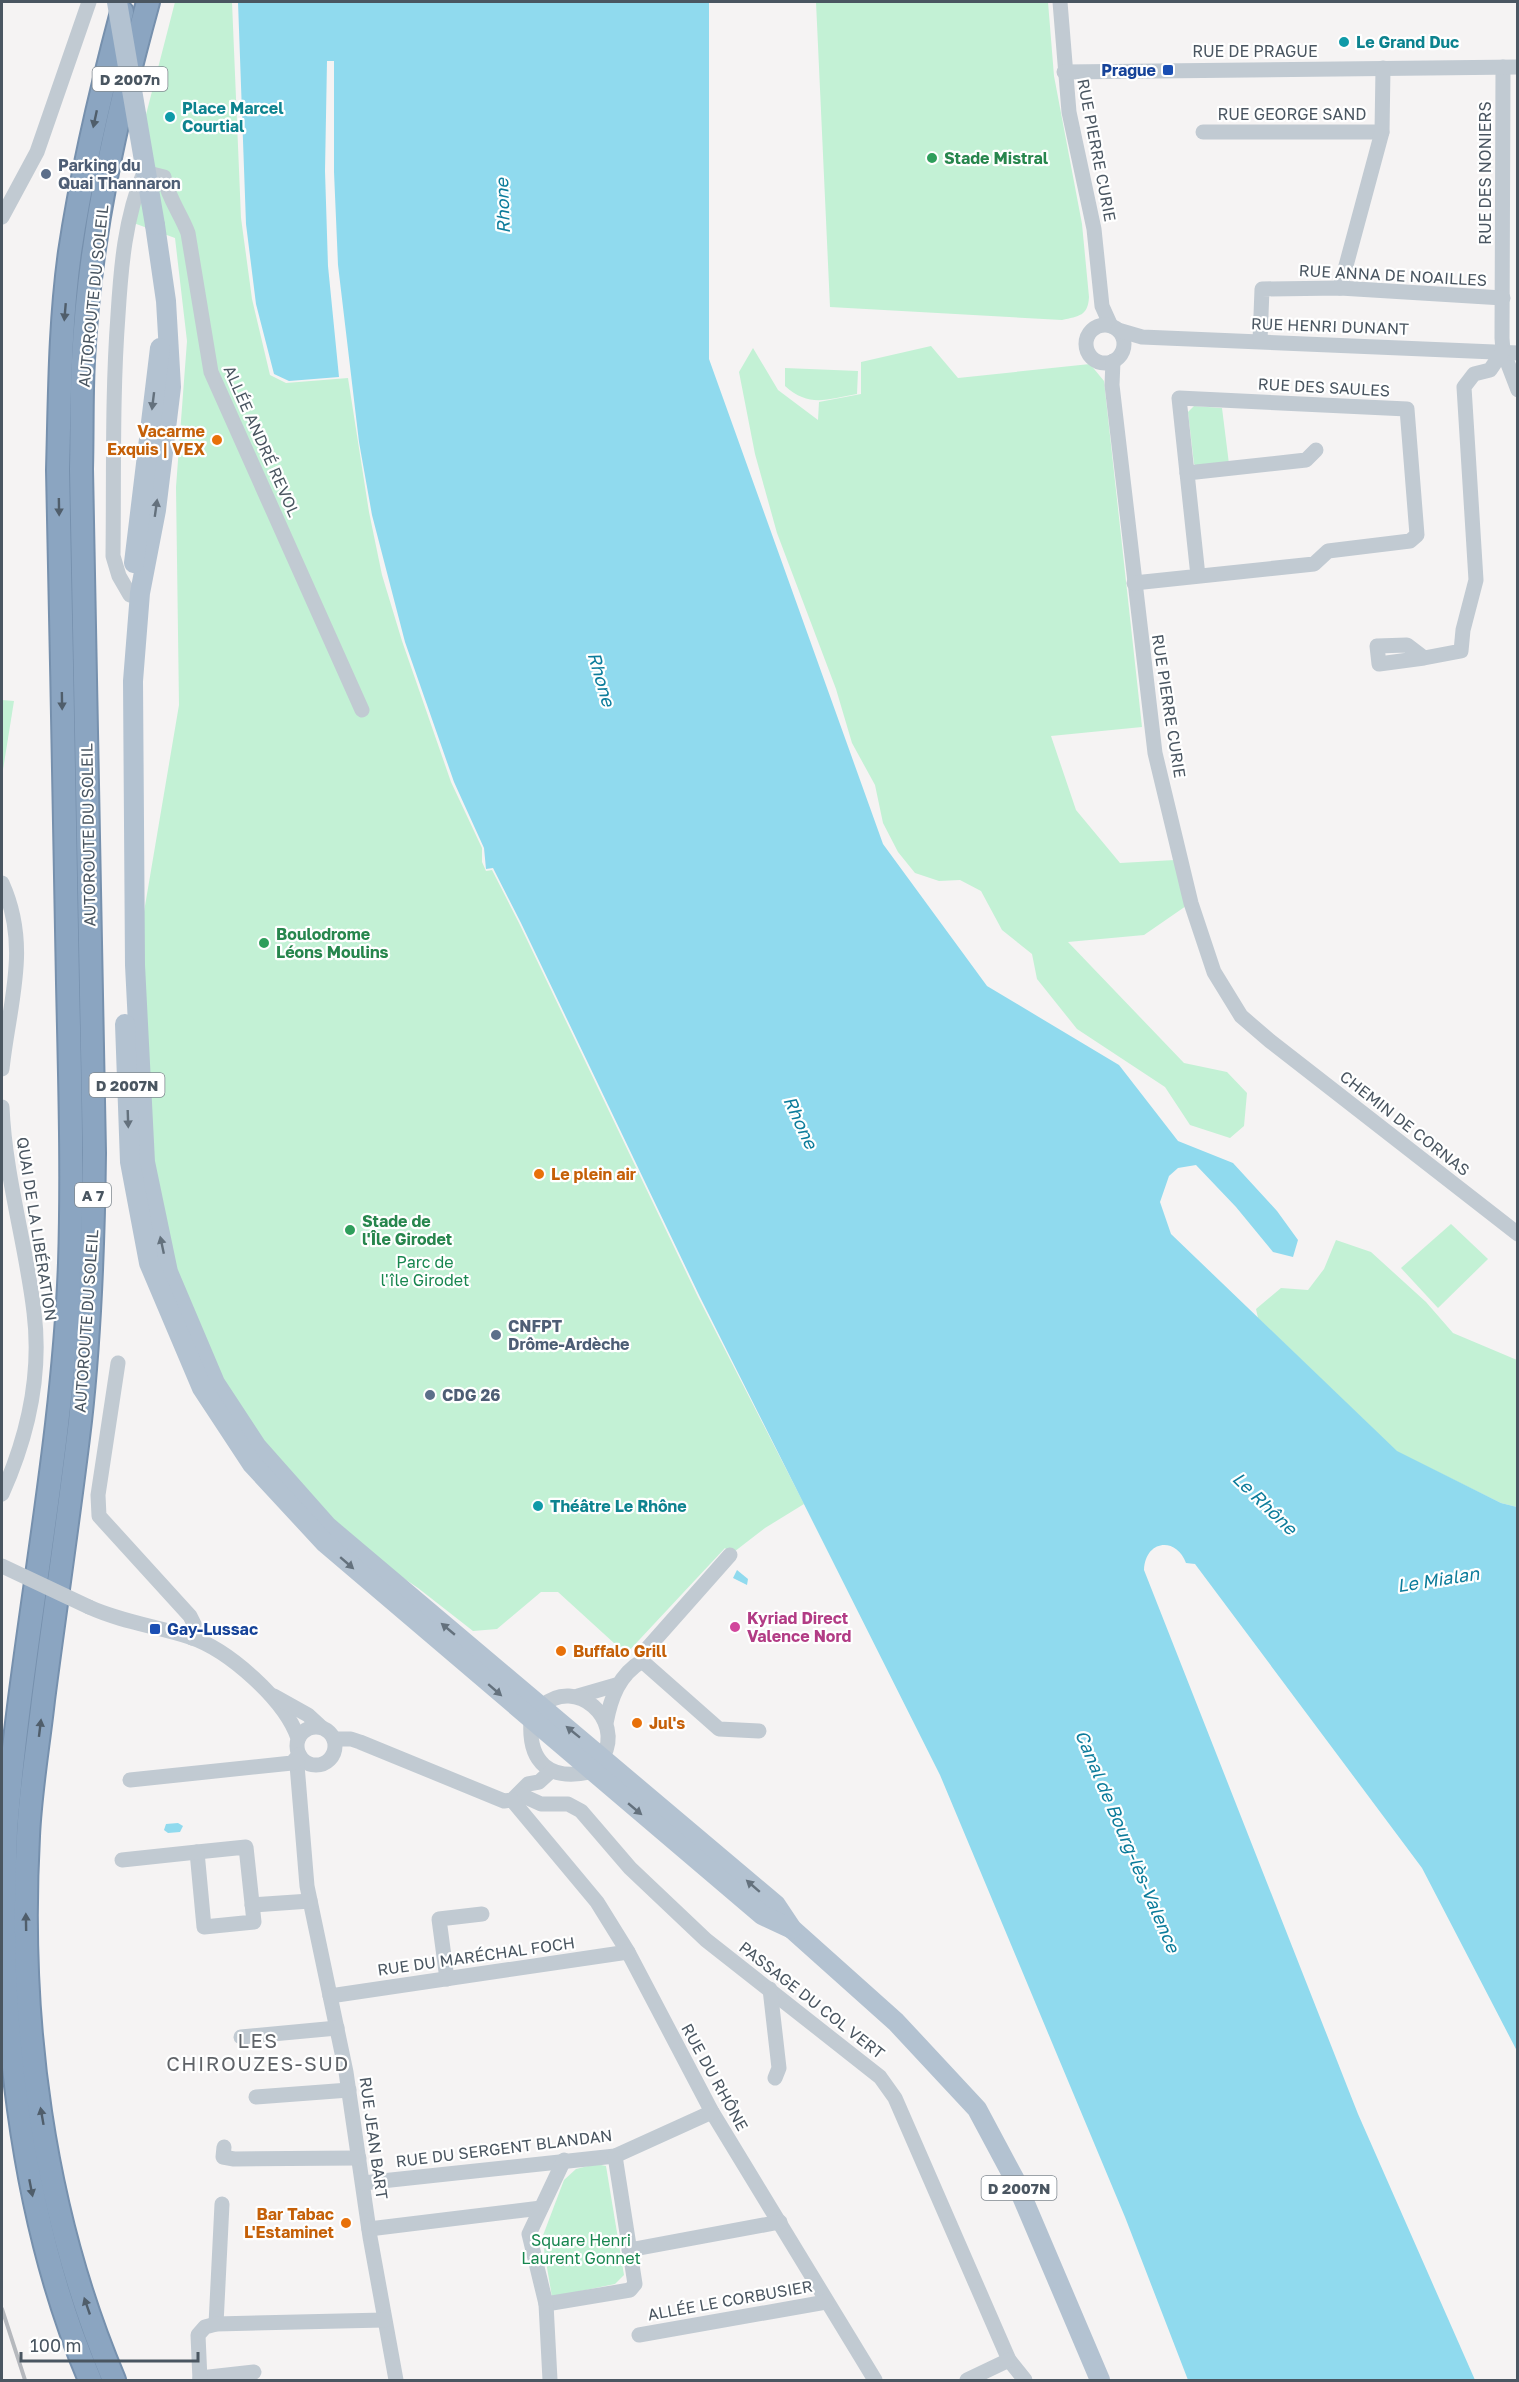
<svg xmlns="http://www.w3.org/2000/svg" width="1519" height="2382" viewBox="0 0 1519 2382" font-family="'Golos Text',sans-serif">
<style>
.green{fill:#c3f1d5}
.water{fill:#90daee}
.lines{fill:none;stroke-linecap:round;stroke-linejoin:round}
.highway-casing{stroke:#7690ad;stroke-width:26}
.minor{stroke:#c1cad2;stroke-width:15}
.major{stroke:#b3c2d1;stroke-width:20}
.highway{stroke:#8ba5c1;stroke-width:22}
.rail{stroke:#b5b8bd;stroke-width:4}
.minor-bridge{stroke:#c1cad2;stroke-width:15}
.major-bridge{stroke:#b3c2d1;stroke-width:20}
.oneway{fill:#505e6b}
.oneway2{fill:#64717d}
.culture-dot{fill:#0f9aa8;stroke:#fff;stroke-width:2}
.transit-dot{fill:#1a4fb4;stroke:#fff;stroke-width:2}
.leisure-dot{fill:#2e9e5b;stroke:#fff;stroke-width:2}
.service-dot{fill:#5c6f8a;stroke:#fff;stroke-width:2}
.food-dot{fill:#e8710a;stroke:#fff;stroke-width:2}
.hotel-dot{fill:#d1479c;stroke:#fff;stroke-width:2}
.labels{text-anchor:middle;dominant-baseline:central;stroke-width:4.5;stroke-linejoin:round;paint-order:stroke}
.shield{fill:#fff;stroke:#808990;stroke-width:1.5}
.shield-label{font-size:15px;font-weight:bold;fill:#4a5661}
.culture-label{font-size:16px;font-weight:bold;fill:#0d838f;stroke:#fff;text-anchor:start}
.street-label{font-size:16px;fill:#4a5661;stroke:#fff}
.transit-label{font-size:16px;font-weight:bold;fill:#164399;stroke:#fff;text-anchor:end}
.leisure-label{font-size:16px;font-weight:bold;fill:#27864d;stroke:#fff;text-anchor:start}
.service-label{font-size:16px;font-weight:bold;fill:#4e5e75;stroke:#fff;text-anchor:start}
.food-label{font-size:16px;font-weight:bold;fill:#c56008;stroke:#fff;text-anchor:start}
.park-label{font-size:16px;fill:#17864f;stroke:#fff}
.hotel-label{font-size:16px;font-weight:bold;fill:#b23c85;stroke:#fff;text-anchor:start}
.water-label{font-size:18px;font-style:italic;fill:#0c7c9b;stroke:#fff}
.quarter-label{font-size:20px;letter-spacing:1.5px;fill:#5f6368;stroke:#fff}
</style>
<rect width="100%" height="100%" fill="#f5f3f3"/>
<g class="green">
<path d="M 175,2 L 232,2 L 241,218 L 252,299 L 270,375 L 286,383 L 348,378 L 369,512 L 382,575 L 402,641 L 451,782 L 482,848 L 482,862 L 486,871 L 492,870 L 519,923 L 698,1297 L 804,1504 L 765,1528 L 730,1555 L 725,1548 L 626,1654 L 558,1592 L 541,1592 L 497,1629 L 473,1631 L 418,1588 L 327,1526 L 257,1447 L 168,1272 L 145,1162 L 135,965 L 179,705 L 176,487 L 187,341 L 175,238 L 128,221 L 144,172 L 132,169 Z"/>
<path d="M 816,2 L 1048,2 L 1054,76 L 1082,224 L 1089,297 C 1088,316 1079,316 1062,320 L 830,307 Z"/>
<path d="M 931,346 L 958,378 L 1090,364 L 1104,381 L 1142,727 L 1051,736 L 1076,810 L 1120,863 L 1175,860 L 1186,906 L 1144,935 L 1068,942 L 1184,1063 L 1227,1072 L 1247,1093 L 1244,1126 L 1230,1138 L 1190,1125 L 1165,1087 L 1077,1029 L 1037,979 L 1032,954 L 1002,930 L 981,891 L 960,880 L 939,881 L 915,873 L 898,852 L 883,823 L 875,785 L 852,743 L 836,689 L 777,533 L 755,454 L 739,372 L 753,348 L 778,390 L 818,420 L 819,402 L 861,394 L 861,362 Z"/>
<path d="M 785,368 L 858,371 L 857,394 C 828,399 809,408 785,386 Z"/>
<path d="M 1194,406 L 1222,408 L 1229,464 L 1198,467 L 1194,464 L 1188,412 Z"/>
<path d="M 2,700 L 14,701 L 2,776 Z"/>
<path d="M 1451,1224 L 1488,1259 L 1438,1308 L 1401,1268 Z"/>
<path d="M 1336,1240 L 1371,1252 L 1426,1302 L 1453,1333 L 1517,1360 L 1517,1507 L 1501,1503 L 1397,1452 L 1258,1318 L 1256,1309 L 1281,1288 L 1308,1290 L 1324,1269 Z"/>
<path d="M 596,2164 L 606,2166 L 624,2275 L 615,2284 L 552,2297 L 542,2238 L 564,2180 L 576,2169 Z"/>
</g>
<g class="water">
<path d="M 238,2 L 709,2 L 709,359 L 883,844 L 987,986 L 1119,1065 L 1178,1141 L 1233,1163 L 1277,1211 L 1298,1240 L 1293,1257 L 1273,1252 L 1236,1207 L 1196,1165 L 1178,1168 L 1169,1176 L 1160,1202 L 1171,1234 L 1397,1451 L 1501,1503 L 1517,1507 L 1517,2051 L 1422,1868 L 1195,1564 L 1186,1563 C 1176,1536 1145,1540 1144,1570 L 1358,2114 L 1475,2380 L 1188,2380 L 1125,2217 L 940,1775 L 700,1297 L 521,923 L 493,868 L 486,869 L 484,848 L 454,782 L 405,642 L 372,515 L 359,442 L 338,265 L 334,172 L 334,61 L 327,61 L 325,171 L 328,266 L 339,377 L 289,381 L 274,374 L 256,304 L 246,224 Z"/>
<path d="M 737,1570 L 748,1579 L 747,1585 L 733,1578 Z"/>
<path d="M 178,1823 L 183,1826 L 180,1832 L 168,1833 L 164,1830 L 166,1824 Z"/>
</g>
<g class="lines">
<g class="highway-casing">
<g id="highway">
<path d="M 90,2380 C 19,2214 0,2010 6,1830 C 21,1641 63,1453 70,1263 C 73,1170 70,1076 68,983 C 66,812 61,641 58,470 C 60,397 60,324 70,252 C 82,171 101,91 122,12"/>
<path d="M 114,2380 C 42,2210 18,2020 28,1836 C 30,1791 38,1745 43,1700 C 55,1607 69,1514 80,1421 C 90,1332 93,1243 94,1153 L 81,469 C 82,433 81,396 83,360 C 89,238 116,118 148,2"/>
</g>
</g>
<g class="minor">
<path d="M 1060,2 L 1069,112 L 1094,229 L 1102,306 L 1111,326"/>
<path d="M 1503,67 L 1502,338 L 1503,351 L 1518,390"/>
<path d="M 1064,72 L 1518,67"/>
<path d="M 1203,132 L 1382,132"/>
<path d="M 2,217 L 37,152 L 89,2"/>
<path d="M 1340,288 L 1382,132 L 1383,68"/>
<circle cx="1105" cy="344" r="19"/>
<path d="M 1118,330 L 1142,337 L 1518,353"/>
<path d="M 1260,341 L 1262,289 L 1340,288 L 1503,298"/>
<path d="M 1113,361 L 1112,385 L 1155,753 L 1191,903 L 1214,972 L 1241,1016 L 1270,1041 L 1518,1234"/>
<path d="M 1187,473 L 1306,460 L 1316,450"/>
<path d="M 1134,583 L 1314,564 L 1328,551 L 1410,541 L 1417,535 L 1407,409 L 1179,398 L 1198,576"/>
<path d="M 130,595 L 119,576 L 113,556 C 114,476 112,395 118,315 C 121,266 125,218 144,172 L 164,177 C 168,198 181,214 188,233 L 211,372 L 362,710"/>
<path d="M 1424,658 L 1379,664 L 1377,646 L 1407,645 L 1424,658 L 1461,651 L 1463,630 L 1476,580 L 1464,387 L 1474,374 L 1490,370 L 1503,351"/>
<path d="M 2,883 C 31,947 9,1003 2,1069"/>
<path d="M 2,1107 C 5,1176 26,1244 34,1312 C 42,1376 28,1436 2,1494"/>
<path d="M 118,1363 L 98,1495 L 99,1516 L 190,1616 L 194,1624 L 192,1638"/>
<path d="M 89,1607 C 122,1622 156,1626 190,1637 C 229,1650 285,1700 298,1738"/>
<path d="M 642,1661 L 719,1729 L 759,1731"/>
<path d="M 274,1696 L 308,1715 L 321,1727"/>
<path d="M 578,1696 L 616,1685"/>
<path d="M 542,1706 C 576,1676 624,1719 603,1757"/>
<path d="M 531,1721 C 528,1763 550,1781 590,1772"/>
<path d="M 606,1723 C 611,1697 619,1675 642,1661 L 645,1651 L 730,1555"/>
<circle cx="316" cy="1746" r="19"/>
<path d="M 334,1739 L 351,1739 L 360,1742 L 504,1801 L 512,1800 L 528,1784 L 539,1782 L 551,1771"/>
<path d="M 299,1755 L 297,1765 L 307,1886 L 346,2072 L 370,2237 L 396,2380"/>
<path d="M 130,1780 L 292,1763 L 299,1755"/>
<path d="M 519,1794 L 541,1804 L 568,1804 L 581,1811 L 630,1868 L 706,1940 L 880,2077 L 895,2098 L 1009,2360 L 1025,2380"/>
<path d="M 512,1800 L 597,1902 L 628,1952 L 712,2112 L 875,2380"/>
<path d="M 246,1847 L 254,1922 L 204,1927 L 197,1852 Z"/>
<path d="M 122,1860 L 197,1852"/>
<path d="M 252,1905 L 310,1901"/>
<path d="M 447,1979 L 439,1919 L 482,1914"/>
<path d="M 770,1989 L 779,2068 L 775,2078"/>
<path d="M 330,1996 L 628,1952"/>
<path d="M 241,2037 L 337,2028"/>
<path d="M 256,2097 L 349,2090"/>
<path d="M 224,2147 L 223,2157 L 234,2159 L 359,2158"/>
<path d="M 363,2183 L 615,2156 L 712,2112"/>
<path d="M 369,2229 L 541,2208"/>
<path d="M 629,2250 L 780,2222"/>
<path d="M 546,2304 L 630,2290 L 635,2284 L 615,2156"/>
<path d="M 216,2324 L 222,2204"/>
<path d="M 639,2335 L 826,2302"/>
<path d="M 200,2378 L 254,2372"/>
<path d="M 200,2380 L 198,2335 L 205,2327 L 216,2324 L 384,2320"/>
<path d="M 550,2380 L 546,2304 L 529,2234 L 564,2160"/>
<path d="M 967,2380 L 1009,2360"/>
</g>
<g class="major">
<path d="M 155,225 L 166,301 L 171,387 L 156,510 L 140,593 L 133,681 L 135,965 L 145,1162 L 168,1272 L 215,1383 L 257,1447 L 327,1526 L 776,1905 L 792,1929 L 896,2022 L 977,2109 L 1015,2180 L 1100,2380"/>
<path d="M 134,563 L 160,348"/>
<path d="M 125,1024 L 130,1162 L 149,1263 L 202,1388 L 252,1464 L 325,1543 L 762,1915 L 792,1929"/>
</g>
<use href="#highway" class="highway"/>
<path class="rail" d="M 2,2309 L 25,2380"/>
<path class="minor-bridge" d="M 2,1566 L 89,1607"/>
<path class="major-bridge" d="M 117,2 L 155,225"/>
</g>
<defs><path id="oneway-solid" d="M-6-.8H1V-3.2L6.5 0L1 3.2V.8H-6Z" transform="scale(1.5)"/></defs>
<g class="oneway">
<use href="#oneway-solid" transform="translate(95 119) rotate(102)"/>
<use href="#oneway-solid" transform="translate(65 312) rotate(95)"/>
<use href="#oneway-solid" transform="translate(59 507) rotate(89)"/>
<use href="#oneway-solid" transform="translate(62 701) rotate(89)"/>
<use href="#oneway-solid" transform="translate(40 1728) rotate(-83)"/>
<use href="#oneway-solid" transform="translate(26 1922) rotate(-91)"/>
<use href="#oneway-solid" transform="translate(42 2116) rotate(-100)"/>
<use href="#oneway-solid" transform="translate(31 2188) rotate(79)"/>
<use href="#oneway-solid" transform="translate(87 2306) rotate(-109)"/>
</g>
<g class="oneway2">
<use href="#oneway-solid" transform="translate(153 401) rotate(97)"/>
<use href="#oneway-solid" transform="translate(156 508) rotate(-82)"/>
<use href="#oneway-solid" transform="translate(128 1119) rotate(88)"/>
<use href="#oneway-solid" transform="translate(162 1245) rotate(-102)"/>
<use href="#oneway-solid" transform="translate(347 1563) rotate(41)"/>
<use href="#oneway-solid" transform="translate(448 1629) rotate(-140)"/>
<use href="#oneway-solid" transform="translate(495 1690) rotate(41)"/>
<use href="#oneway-solid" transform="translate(573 1732) rotate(-141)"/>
<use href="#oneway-solid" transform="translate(635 1809) rotate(40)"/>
<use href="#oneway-solid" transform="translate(753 1886) rotate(-139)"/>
</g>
<g class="culture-dot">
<circle cx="1344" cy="42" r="6"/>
<circle cx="170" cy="117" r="6"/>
<circle cx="538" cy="1506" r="6"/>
</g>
<g class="transit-dot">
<rect x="1162" y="64" width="12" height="12" rx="3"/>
<rect x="149" y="1623" width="12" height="12" rx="3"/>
</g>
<g class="leisure-dot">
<circle cx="932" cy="158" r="6"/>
<circle cx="264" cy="943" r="6"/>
<circle cx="350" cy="1230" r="6"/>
</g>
<g class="service-dot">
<circle cx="46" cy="174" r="6"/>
<circle cx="496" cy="1335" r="6"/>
<circle cx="430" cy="1395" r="6"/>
</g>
<g class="food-dot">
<circle cx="217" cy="440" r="6"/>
<circle cx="539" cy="1174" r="6"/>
<circle cx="561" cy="1651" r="6"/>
<circle cx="637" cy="1723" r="6"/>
<circle cx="346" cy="2223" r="6"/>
</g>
<circle class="hotel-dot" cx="735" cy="1627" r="6"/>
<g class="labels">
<g class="shield">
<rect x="92.5" y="67" width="75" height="24" rx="4.5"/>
<rect x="89.5" y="1073" width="75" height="24" rx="4.5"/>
<rect x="75" y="1183" width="36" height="24" rx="4.5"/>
<rect x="981.5" y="2176" width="75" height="24" rx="4.5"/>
</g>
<g class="shield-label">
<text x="130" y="79">D 2007n</text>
<text x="127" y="1085">D 2007N</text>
<text x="93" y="1195">A 7</text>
<text x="1019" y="2188">D 2007N</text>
</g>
<g class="culture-label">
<text x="1356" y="42">Le Grand Duc</text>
<text x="182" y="108">Place Marcel<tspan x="182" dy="18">Courtial</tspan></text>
<text x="550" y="1506">Théâtre Le Rhône</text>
</g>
<g class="street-label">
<text x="1255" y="51">RUE DE PRAGUE</text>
<text x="1292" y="114">RUE GEORGE SAND</text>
<text transform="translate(1097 150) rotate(79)">RUE PIERRE CURIE</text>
<text transform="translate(1485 173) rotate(-90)">RUE DES NONIERS</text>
<text transform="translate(1393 275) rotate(3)">RUE ANNA DE NOAILLES</text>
<text transform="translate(93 296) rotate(-84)">AUTOROUTE DU SOLEIL</text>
<text transform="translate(1330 326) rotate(2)">RUE HENRI DUNANT</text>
<text transform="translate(1324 387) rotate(3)">RUE DES SAULES</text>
<text transform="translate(262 441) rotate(66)">ALLÉE ANDRÉ REVOL</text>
<text transform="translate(1169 706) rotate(81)">RUE PIERRE CURIE</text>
<text transform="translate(88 835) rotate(-91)">AUTOROUTE DU SOLEIL</text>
<text transform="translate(1405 1123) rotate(38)">CHEMIN DE CORNAS</text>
<text transform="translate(37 1229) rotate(81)">QUAI DE LA LIBÉRATION</text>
<text transform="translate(86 1321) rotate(-86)">AUTOROUTE DU SOLEIL</text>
<text transform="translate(476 1956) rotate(-8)">RUE DU MARÉCHAL FOCH</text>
<text transform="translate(812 2000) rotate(38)">PASSAGE DU COL VERT</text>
<text transform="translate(715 2077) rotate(61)">RUE DU RHÔNE</text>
<text transform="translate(374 2138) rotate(82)">RUE JEAN BART</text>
<text transform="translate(504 2148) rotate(-7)">RUE DU SERGENT BLANDAN</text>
<text transform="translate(730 2300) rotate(-10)">ALLÉE LE CORBUSIER</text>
</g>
<g class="transit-label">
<text x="1156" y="70">Prague</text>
<text x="167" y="1629" text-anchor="start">Gay-Lussac</text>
</g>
<g class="leisure-label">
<text x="944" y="158">Stade Mistral</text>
<text x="276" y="934">Boulodrome<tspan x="276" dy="18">Léons Moulins</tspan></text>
<text x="362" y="1221">Stade de<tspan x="362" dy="18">l'Île Girodet</tspan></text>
</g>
<g class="service-label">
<text x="58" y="165">Parking du<tspan x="58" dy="18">Quai Thannaron</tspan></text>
<text x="508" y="1326">CNFPT<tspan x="508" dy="18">Drôme-Ardèche</tspan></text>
<text x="442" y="1395">CDG 26</text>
</g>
<g class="food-label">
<text x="205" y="431" text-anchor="end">Vacarme<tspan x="205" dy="18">Exquis | VEX</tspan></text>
<text x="551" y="1174">Le plein air</text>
<text x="573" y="1651">Buffalo Grill</text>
<text x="649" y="1723">Jul's</text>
<text x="334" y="2214" text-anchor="end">Bar Tabac<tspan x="334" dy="18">L'Estaminet</tspan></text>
</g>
<g class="park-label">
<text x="425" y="1262">Parc de<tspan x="425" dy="18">l'île Girodet</tspan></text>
<text x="581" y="2240">Square Henri<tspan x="581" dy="18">Laurent Gonnet</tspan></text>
</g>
<g class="hotel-label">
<text x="747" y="1618">Kyriad Direct<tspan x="747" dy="18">Valence Nord</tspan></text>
</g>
<g class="water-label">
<text transform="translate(502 206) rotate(-92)">Rhone</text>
<text transform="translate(602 679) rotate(74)">Rhone</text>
<text transform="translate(801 1122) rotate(65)">Rhone</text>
<text transform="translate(1265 1503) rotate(44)">Le Rhône</text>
<text transform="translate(1438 1579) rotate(-9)">Le Mialan</text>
<text transform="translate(1128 1841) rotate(67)">Canal de Bourg-lès-Valence</text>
</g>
<g class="quarter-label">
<text x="258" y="2040">LES<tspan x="258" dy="23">CHIROUZES-SUD</tspan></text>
</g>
</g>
<rect width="1519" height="2382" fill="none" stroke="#4a5661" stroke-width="6"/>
<path d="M21 2352v9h177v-9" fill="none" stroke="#4a5661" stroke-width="3"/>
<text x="30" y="2352" font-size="18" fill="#4a5661" stroke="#ffffff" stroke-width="4.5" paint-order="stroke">100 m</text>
</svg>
